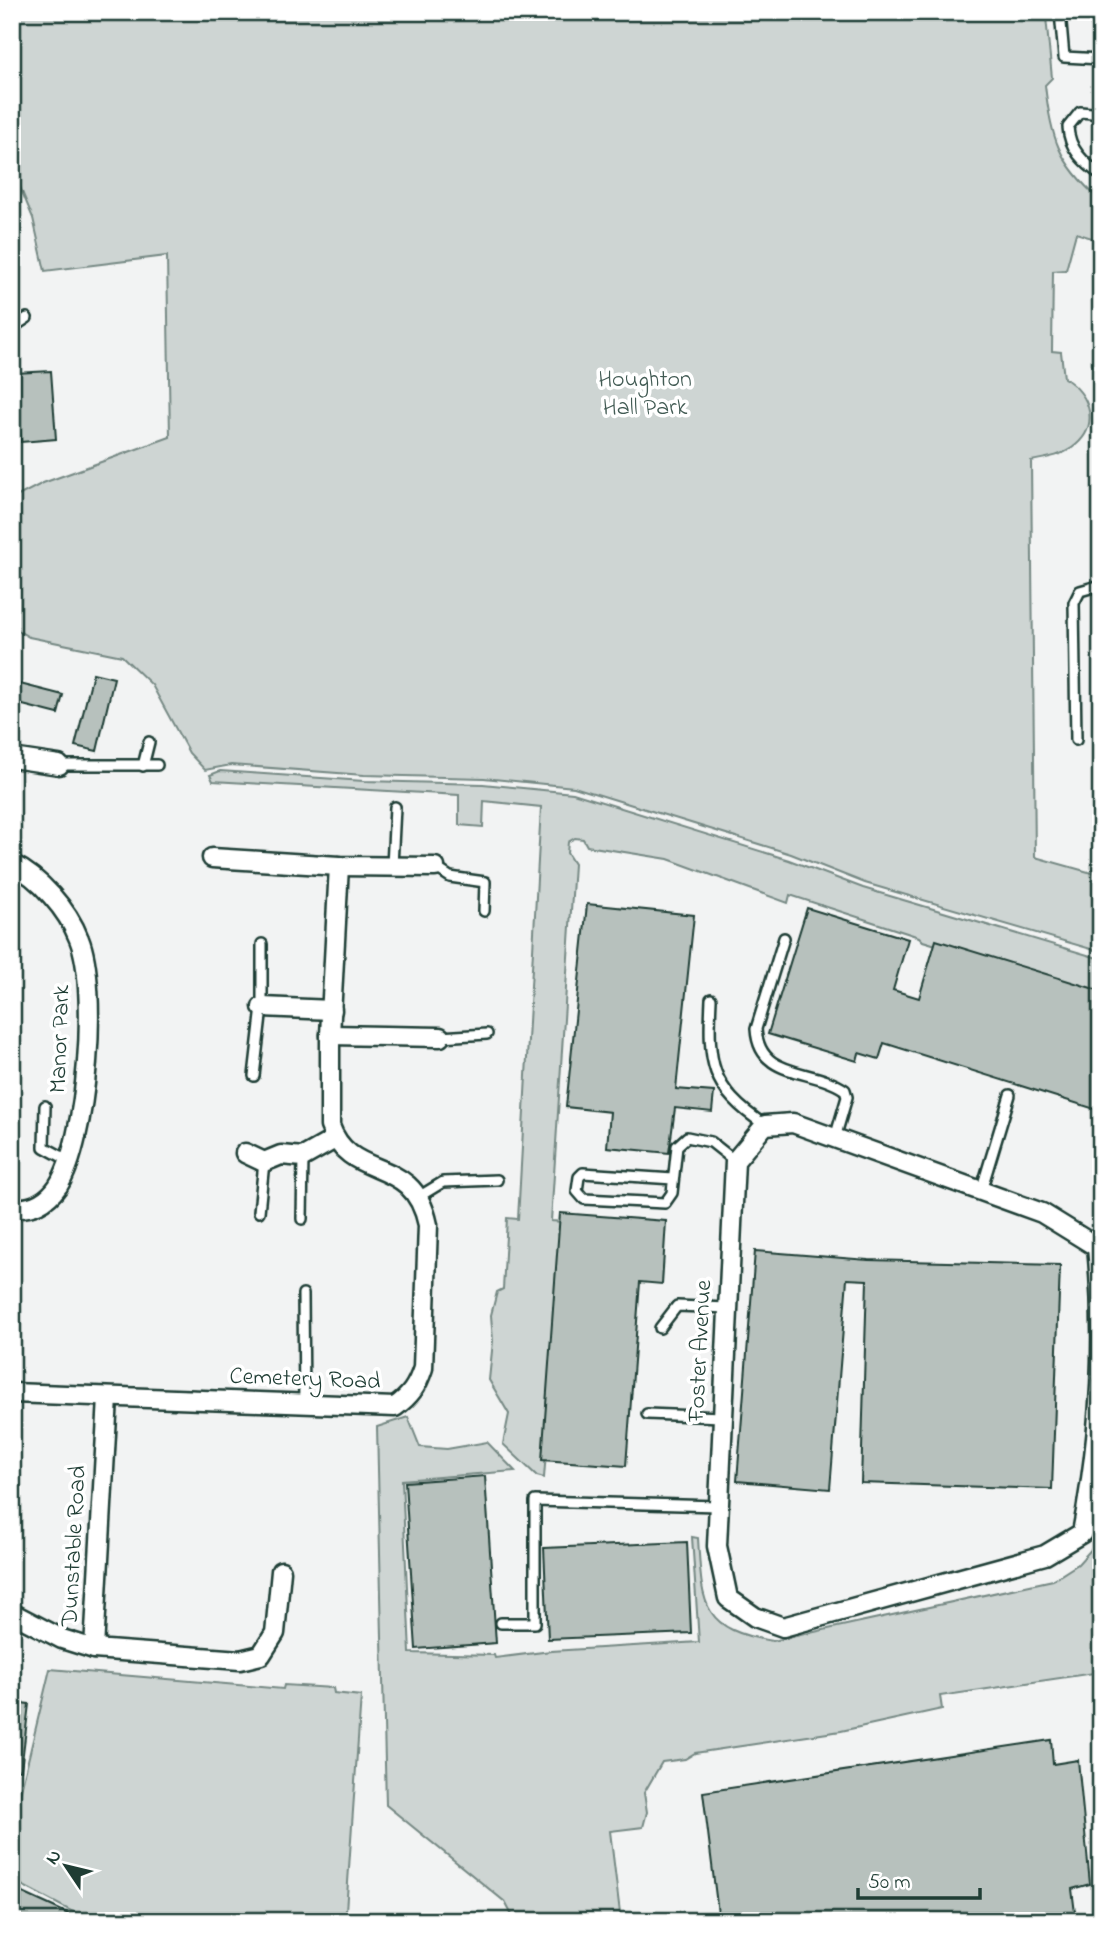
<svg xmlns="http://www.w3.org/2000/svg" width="1113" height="1933" viewBox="0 0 1113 1933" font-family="'Indie Flower',sans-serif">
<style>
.green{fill:#ced5d3;stroke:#768984;stroke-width:2}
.building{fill:#b7c1bd;stroke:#1f3d34;stroke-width:2}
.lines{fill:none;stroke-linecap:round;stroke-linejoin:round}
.lane-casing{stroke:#1f3d34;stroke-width:14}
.street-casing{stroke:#1f3d34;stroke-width:23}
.lane{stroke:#fff;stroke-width:9}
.street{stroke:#fff;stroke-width:18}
.labels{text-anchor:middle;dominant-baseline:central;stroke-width:7;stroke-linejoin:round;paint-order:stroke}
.park-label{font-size:24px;fill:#425b54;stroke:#fff}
.street-label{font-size:24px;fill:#1f3d34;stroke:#fff}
</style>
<rect width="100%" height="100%" fill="#f2f3f3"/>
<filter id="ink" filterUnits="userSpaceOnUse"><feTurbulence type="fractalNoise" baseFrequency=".0143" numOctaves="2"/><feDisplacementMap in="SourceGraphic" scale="14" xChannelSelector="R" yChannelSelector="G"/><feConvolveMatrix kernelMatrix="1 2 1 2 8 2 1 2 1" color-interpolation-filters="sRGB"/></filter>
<g filter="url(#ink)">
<g class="green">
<path d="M 12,12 L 1042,12 L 1042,18 L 1046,17 L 1052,78 L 1045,85 C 1051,138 1058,162 1099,199 L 1101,197 L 1101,241 L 1076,233 L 1066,270 L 1053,271 L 1052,351 L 1061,352 L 1064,378 C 1091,394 1101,427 1072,448 C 1059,457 1045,458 1031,461 L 1035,857 L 1092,873 L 1096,858 L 1101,859 L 1101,952 L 865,883 L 791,854 L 574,787 L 484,778 L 364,775 L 231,765 L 205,770 L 189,753 L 152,685 L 122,656 L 29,637 L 15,629 L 12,499 L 43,483 L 170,437 L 167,256 L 45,271 L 33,218 L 12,168 Z"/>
<path d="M 220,771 L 364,781 L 483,784 L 573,793 L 789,860 L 863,888 L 1101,959 L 1101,995 L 923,941 L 919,937 L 790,895 L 788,903 L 668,859 L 587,846 L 583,839 L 575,838 L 568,842 L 567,853 L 574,864 L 551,1221 L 564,1222 L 544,1478 L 537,1476 L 503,1444 L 509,1414 L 489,1380 L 493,1341 L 491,1315 L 497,1292 L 503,1289 L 507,1218 L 518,1219 L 541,807 L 484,801 L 483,827 L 459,825 L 459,795 L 213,781 L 210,775 Z"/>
<path d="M 408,1417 L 420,1447 L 447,1449 L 487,1442 L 515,1471 L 402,1480 L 410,1653 L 494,1655 L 495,1658 L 551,1651 L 699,1642 L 692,1537 L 698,1538 C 702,1602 700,1630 773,1641 L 1053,1580 L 1078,1564 L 1095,1545 L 1101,1546 L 1101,1556 L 1095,1557 L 1098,1574 L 1101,1574 L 1101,1672 L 940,1696 L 942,1709 L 841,1731 L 695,1753 L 685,1759 L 662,1762 L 644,1793 L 647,1812 L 643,1827 L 610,1831 L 621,1921 L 515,1921 L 505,1902 L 386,1805 L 377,1427 Z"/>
<path d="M 50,1669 L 283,1689 L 284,1685 L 333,1688 L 334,1693 L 361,1696 L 346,1911 L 358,1921 L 90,1921 L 12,1880 L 12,1827 Z"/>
</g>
<g class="building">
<path d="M 51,371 L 56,439 L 21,442 L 15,373 Z"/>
<path d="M 93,673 L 114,678 L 97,751 L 75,746 Z"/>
<path d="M 20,684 L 63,695 L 58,714 L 15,703 Z"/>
<path d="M 587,904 L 694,915 L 676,1089 L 714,1092 L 712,1112 L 675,1108 L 669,1153 L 607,1147 L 610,1112 L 566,1107 Z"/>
<path d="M 807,908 L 908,939 L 893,990 L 919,998 L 936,940 L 1101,991 L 1101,1111 L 884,1043 L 879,1059 L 859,1053 L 857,1061 L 768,1034 Z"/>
<path d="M 560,1213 L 666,1221 L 662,1284 L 640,1282 L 626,1466 L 542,1460 Z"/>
<path d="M 755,1251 L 868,1260 L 1060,1265 L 1052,1489 L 861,1483 L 867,1280 L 847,1279 L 830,1489 L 737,1481 Z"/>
<path d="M 485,1476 L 496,1643 L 416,1649 L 405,1482 Z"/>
<path d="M 687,1542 L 691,1633 L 548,1639 L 544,1548 Z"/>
<path d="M 12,1702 L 29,1704 L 21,1770 L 12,1769 Z"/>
<path d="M 1051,1740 L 1053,1764 L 1078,1760 L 1090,1884 L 1072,1889 L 1076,1921 L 719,1921 L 703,1792 Z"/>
<path d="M 12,1888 L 84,1921 L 12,1921 Z"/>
</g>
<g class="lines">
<g class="lane-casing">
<g id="lane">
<path d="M 1060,12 L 1064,57 L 1101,59"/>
<path d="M 1096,12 L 1101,53"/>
<path d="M 1101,118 L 1092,113 L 1080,112 L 1068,127 C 1069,149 1084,163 1101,175"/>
<path d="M 12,328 L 27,318"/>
<path d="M 1076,740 L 1074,603 L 1080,591 L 1101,585"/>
<path d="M 59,765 L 157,765"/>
<path d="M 143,766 L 149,742"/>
<path d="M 392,866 L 395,807"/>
<path d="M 435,867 L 450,877 L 485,882 L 484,911"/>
<path d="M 784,938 L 756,1029 C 759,1080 812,1067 845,1090 L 847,1097 L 835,1138"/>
<path d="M 711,999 C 708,1062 709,1088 765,1125"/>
<path d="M 440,1037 L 487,1034"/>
<path d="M 254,1076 L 262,1007 L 262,944"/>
<path d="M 45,1106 L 44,1147 L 68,1160"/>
<path d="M 673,1179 L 583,1173 L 579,1177 L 577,1191 L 584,1199 L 665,1203 L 672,1193 L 677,1146 L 687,1137 L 711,1142 L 735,1161"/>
<path d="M 981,1191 L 1010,1095"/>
<path d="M 420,1196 L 443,1182 L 497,1180"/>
<path d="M 259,1212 L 264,1162"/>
<path d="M 302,1219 L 303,1157"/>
<path d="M 303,1294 L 304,1405"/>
<path d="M 660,1328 L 677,1306 L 728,1308"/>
<path d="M 647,1414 L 722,1417"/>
<path d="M 501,1623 L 535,1623 L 535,1501 L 718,1506"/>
</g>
</g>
<g class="street-casing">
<g id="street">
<path d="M 12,758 L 59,765"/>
<path d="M 212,858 L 339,866 L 435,867"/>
<path d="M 12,864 C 39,877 68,910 79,939 C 99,988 87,1141 58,1186 C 47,1202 31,1210 12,1208"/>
<path d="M 262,1007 L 332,1010"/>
<path d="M 330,1035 L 440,1037"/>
<path d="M 793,1123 L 1042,1213 L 1097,1247 C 1106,1341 1100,1440 1082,1533 L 1045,1555 L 783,1627 L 755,1617 L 728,1598 L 717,1546 L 735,1161 L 765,1125 Z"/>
<path d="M 245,1153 L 264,1162 L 281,1155 L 303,1157 L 335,1139"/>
<path d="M 12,1393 L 395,1407 C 410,1396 417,1387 423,1368 L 428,1225 C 413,1152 351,1184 330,1126 L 330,1035 L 339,866"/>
<path d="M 12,1613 L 62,1639 L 94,1649 L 240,1660 L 261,1655 L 275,1633 L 281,1571"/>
<path d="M 94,1649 L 108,1398"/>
</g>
</g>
<use href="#lane" class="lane"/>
<use href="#street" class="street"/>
</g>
</g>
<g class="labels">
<g class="park-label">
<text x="645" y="380">Houghton<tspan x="645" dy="28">Hall Park</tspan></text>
</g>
<g class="street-label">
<text transform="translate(61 1039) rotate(-88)">Manor Park</text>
<text transform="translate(701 1351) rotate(-87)">Foster Avenue</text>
<text transform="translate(305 1380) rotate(2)">Cemetery Road</text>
<text transform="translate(75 1546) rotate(-87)">Dunstable Road</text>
</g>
</g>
<rect width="1113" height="1933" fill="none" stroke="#fff" stroke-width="42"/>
<rect x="21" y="21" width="1071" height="1891" fill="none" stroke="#1f3d34" stroke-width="2.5" filter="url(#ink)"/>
<g transform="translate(66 1866) rotate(305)" stroke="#ffffff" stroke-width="5" paint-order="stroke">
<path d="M0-5L12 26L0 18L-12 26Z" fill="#1f3d34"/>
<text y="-10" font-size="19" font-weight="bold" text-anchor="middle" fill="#1f3d34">N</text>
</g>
<path d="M858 1888v10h122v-10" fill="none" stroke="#1f3d34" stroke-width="3.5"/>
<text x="868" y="1888" font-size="21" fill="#1f3d34" stroke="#ffffff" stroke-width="5" paint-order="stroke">50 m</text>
</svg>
